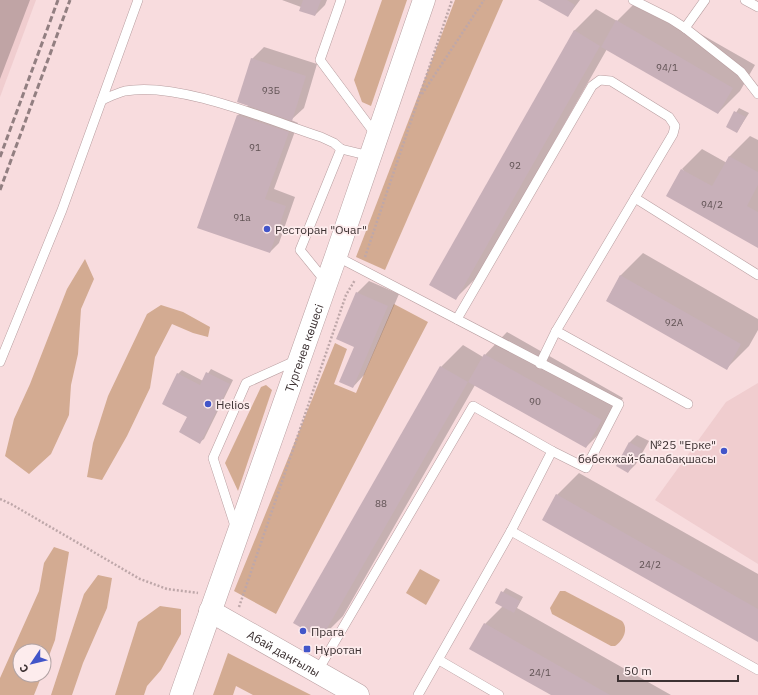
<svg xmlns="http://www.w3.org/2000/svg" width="758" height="695" viewBox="0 0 758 695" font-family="'IBM Plex Sans',sans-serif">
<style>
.built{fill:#f0cdcf}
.green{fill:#d3ab92}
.shadow{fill:#0003}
.building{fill:#c8b0b9}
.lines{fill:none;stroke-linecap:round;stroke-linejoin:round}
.lane-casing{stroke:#b89ea0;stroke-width:10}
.secondary-casing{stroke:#b89ea0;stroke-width:23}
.path{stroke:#bea7a9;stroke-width:2.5;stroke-dasharray:2 2;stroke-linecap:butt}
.lane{stroke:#fff;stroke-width:9}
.secondary{stroke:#fff;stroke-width:22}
.rail{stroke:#927f81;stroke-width:3;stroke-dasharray:6 3;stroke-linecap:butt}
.poi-dot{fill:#4255c9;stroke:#fdeced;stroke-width:1.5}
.labels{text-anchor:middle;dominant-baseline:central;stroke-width:3.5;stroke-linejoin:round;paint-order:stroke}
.number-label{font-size:10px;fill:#605254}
.poi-label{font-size:12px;fill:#3d3233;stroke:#fdeced;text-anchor:start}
.street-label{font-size:12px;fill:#3d3233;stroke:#fdeced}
</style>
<rect width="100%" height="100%" fill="#f8dcde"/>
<g class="built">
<path d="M 0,0 L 36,0 L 0,97 Z"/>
<path d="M 758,383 L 758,564 L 655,500 L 726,402 Z"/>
</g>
<g class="green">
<path d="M 382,0 L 407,0 L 371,106 L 362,102 L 354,80 Z"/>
<path d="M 455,0 L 503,0 L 385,270 L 356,257 Z"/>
<path d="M 85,259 L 94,279 L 81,309 L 78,354 L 71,385 L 69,415 L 51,454 L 29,474 L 5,456 L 14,419 L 30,384 L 67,289 Z"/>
<path d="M 394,304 L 428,322 L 276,614 L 234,591 L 335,343 L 347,349 L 334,384 L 356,393 Z"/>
<path d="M 161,305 L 183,312 L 210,327 L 208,337 L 193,333 L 172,324 L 155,357 L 150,388 L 127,436 L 102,480 L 87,477 L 93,443 L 108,396 L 147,314 Z"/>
<path d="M 266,385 L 272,390 L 238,491 L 225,463 L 261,387 Z"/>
<path d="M 54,547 L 69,552 L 55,640 L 44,669 L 44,651 L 20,651 L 20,675 L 42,675 L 34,695 L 0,695 L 0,678 L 39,591 L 44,563 Z"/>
<path d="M 420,569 L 440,580 L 426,605 L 406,593 Z"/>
<path d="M 98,575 L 112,578 L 107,608 L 83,663 L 72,695 L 51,695 L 84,594 Z"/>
<path d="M 560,591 L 565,591 L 622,621 C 629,629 623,641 615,646 L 611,646 L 552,614 L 550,608 Z"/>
<path d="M 160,606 L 181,609 L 181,634 L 161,670 L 147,686 L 144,695 L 115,695 L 138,622 Z"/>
<path d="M 228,653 L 311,695 L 253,695 L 236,686 L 233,695 L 213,695 Z"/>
</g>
<g class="shadow">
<path d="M 0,0 L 30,0 L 0,79 Z"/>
<path d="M 282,0 L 327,0 L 325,5 L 315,15 L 301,7 Z"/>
<path d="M 552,0 L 580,0 L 568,16 Z"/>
<path d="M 638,0 L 641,0 L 755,65 L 740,91 L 718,113 L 607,49 L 478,276 L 456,298 L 574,31 L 596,9 L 617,21 Z"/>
<path d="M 264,47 L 317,64 L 304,108 L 291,120 L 298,123 L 274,189 L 295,197 L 279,243 L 270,252 L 199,227 L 238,115 L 249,105 L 252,59 Z"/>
<path d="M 739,108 L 749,113 L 737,132 L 727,126 Z"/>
<path d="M 750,136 L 758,140 L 758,247 L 682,169 L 702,149 L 727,163 L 730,156 Z"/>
<path d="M 643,253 L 758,319 L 758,330 L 749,346 L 727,368 L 607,300 L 621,275 Z"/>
<path d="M 369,281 L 399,294 L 364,375 L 353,387 L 357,293 Z"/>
<path d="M 507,332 L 623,398 L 608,425 L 586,447 L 475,385 L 343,616 L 321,638 L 441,367 L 463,345 L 483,357 Z"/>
<path d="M 211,369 L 233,380 L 204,439 L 200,442 L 188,416 L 178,374 L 182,370 L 203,381 Z"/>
<path d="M 637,435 L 649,441 L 636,464 L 628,472 L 630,442 Z"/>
<path d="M 579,473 L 758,574 L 758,641 L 557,495 Z"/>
<path d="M 506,588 L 523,597 L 517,608 L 671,695 L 553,695 L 485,624 L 503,606 L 496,602 Z"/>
</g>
<g class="building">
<path d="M 303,0 L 321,0 L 315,16 L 299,11 Z"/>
<path d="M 538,0 L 567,0 L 575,5 L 568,17 Z"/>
<path d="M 616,20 L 733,88 L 718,114 L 601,47 Z"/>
<path d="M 574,30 L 600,46 L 456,300 L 429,285 Z"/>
<path d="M 251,58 L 306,76 L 292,121 L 237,102 Z"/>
<path d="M 734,111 L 746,117 L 737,133 L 726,127 Z"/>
<path d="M 237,115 L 289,132 L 265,199 L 286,206 L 270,253 L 197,228 Z"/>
<path d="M 729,156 L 758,172 L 758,185 L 747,206 L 758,212 L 758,248 L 666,196 L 681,169 L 712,186 Z"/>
<path d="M 620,275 L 741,344 L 727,370 L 606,301 Z"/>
<path d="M 356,292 L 388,306 L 353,388 L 339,382 L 354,347 L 336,339 Z"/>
<path d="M 484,354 L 602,420 L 586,448 L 468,382 Z"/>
<path d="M 440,366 L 468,382 L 321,639 L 293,623 Z"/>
<path d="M 206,372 L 230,384 L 200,444 L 179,432 L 187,417 L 162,404 L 177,373 L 200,385 Z"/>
<path d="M 629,442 L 642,449 L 628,473 L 616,466 Z"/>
<path d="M 556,494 L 758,609 L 758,642 L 542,520 Z"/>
<path d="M 501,591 L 520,601 L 514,613 L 495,603 Z"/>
<path d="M 484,623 L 610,695 L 551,695 L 469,649 Z"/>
</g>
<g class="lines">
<g class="lane-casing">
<g id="lane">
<path d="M 341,0 L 320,60 L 376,135"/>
<path d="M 633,0 L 671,19 L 685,28 L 741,72 L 758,94"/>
<path d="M 745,0 L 758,7"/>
<path d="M 685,28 L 705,0"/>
<path d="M 102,100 C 109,97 117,93 125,91 C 178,81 269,120 321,137 L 334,143 L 341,149"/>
<path d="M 336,256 L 619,404 L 586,468 L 552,451 L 511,531 L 418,695"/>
<path d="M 326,282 L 300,250 L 341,149 L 370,156"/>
<path d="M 457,319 L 592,86 L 600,80 L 611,81 L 669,117 L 675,126 L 673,134 L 635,198"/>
<path d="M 556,331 L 688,404"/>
<path d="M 0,362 L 62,210 L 138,0"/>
<path d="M 540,364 L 556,331 L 635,198 L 758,275"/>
<path d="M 236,529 L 213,458 L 246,383 L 297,360"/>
<path d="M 511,531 L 758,670"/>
<path d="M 439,660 L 499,695"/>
<path d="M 317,672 L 473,406 L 552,451"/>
</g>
</g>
<g class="secondary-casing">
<g id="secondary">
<path id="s1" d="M 210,611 L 358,695"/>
<path id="s2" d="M 181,695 L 336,256 L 424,0"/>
</g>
</g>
<g class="path">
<path d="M 422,94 L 484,0"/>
<path d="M 365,257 L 452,0"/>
<path d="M 0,499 L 11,504 L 140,579 L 167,589 L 198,593"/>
<path d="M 239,607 L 346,295 L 355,280"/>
</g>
<use href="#lane" class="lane"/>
<use href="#secondary" class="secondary"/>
<g class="rail">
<path d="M 0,157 L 58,0"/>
<path d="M 0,190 L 70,0"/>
</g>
</g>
<g class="poi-dot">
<circle cx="267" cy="229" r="4"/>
<circle cx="208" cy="404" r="4"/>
<circle cx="724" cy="451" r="4"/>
<circle cx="303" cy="631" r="4"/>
<rect x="303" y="645" width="8" height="8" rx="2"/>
</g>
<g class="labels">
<g class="number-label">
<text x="667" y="67">94/1</text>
<text x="271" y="90">93Б</text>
<text x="255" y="147">91</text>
<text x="515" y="165">92</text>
<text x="712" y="204">94/2</text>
<text x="242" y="217">91а</text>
<text x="674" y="322">92А</text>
<text x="535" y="401">90</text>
<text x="381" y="503">88</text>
<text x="650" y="564">24/2</text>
<text x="540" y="672">24/1</text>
</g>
<g class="poi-label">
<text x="275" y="229">Ресторан "Очаг"</text>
<text x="216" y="404">Helios</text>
<text x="716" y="444" text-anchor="end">№25 "Ерке"<tspan x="716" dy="14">бөбекжай-балабақшасы</tspan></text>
<text x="311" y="631">Прага</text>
<text x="315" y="649">Нұротан</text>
</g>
<g class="street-label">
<text stroke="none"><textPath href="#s2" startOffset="368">Тургенев көшесі</textPath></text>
<text stroke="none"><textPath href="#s1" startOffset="85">Абай даңғылы</textPath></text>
</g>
</g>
<g transform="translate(32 663) rotate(235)"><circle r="19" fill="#fdeced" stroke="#b0a2a3"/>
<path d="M0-3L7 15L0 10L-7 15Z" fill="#4255c9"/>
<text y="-6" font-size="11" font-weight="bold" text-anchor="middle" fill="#3d3233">С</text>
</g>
<path d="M618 675v6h120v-6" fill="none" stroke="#3d3233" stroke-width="2"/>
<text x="624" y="675" font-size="12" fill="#3d3233" stroke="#fdeced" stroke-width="3" paint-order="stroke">50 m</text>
</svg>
